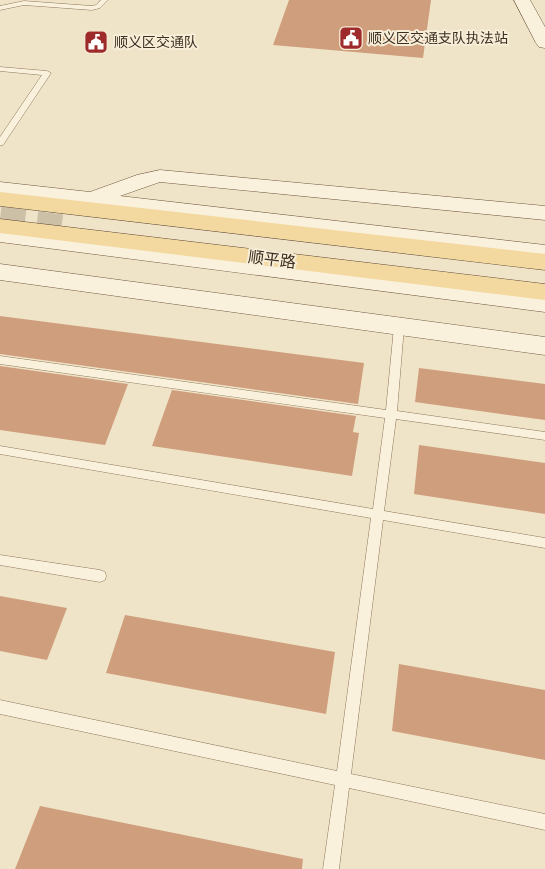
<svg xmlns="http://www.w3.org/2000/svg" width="545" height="869" viewBox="0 0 545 869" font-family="'Libre Baskerville','Noto Sans SC',serif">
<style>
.building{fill:#cf9f7d}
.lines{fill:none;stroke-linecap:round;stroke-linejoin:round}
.secondary-tunnel{stroke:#ccc0a6;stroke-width:25;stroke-dasharray:25 12;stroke-linecap:butt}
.lane-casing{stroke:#8d765c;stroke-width:1}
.secondary-casing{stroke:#6f573f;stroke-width:1}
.primary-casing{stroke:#5b4430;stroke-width:1}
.lane{fill:#faf1dc;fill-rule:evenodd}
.secondary{fill:#faf1dc;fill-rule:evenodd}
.primary{fill:#f3d9a0;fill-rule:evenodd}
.labels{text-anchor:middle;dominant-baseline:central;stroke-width:4;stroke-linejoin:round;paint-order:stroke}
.far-poi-label{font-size:14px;fill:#3d2e20;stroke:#f7eed8;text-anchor:start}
.street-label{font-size:16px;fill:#3d2e20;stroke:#f7eed8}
</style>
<rect width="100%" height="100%" fill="#f0e4c8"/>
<g class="building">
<path d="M 289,0 L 431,0 L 423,58 L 273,45 Z"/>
<path d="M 0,316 L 364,363 L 358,404 L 0,354 Z"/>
<path d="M 0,366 L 128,384 L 105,445 L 0,430 Z"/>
<path d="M 419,368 L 545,384 L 545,420 L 415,402 Z"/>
<path d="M 172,390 L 356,416 L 353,432 L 359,433 L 352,476 L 152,446 Z"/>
<path d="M 419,445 L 545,463 L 545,514 L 414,494 Z"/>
<path d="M 0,596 L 67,608 L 47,660 L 0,651 Z"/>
<path d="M 125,615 L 335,652 L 326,714 L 106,673 Z"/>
<path d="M 399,664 L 545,690 L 545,760 L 392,731 Z"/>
<path d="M 40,806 L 303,859 L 302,869 L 15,869 Z"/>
</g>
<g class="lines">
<path class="secondary-tunnel" d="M 0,219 L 63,227"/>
<g class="lane-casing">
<g id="lane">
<path d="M 101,0 L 108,0 L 100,8 L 92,10 L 24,5 L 0,10 L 0,6 L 24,1 L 92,6 L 96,5 Z"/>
<path d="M 0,67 L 47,71 L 51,73 L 3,145 L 0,145 L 0,137 L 42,75 L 0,71 Z"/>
<path d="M 399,323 L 404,327 L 397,411 L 545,432 L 545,440 L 396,419 L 384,511 L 545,538 L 545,548 L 383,520 L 351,774 L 545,814 L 545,830 L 349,788 L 339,869 L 323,869 L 335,785 L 0,714 L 0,700 L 337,771 L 371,518 L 0,454 L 0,446 L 373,509 L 385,418 L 0,364 L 0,356 L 386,410 L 394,327 Z"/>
<path d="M 0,555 L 100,570 L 105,572 L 106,576 L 105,580 L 100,582 L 0,565 Z"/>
</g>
</g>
<g class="secondary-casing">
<g id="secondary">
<path d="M 514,0 L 530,0 L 545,27 L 545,48 L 539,47 L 536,43 Z"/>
<path d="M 160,170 L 545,206 L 545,220 L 160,182 L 120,196 L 545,245 L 545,259 L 0,194 L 0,182 L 90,192 L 137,175 Z"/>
<path d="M 0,228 L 545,296 L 545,312 L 0,242 Z"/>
<path d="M 0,264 L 545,337 L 545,355 L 0,280 Z"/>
</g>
</g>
<g class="primary-casing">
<g id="primary">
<path d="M 0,192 L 545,254 L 545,270 L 0,206 Z"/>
<path d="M 0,219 L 545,284 L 545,300 L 0,233 Z"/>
</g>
</g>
<use href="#lane" class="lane"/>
<use href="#secondary" class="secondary"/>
<use href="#primary" class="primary"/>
</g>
<defs>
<g id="civic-square" transform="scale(1.25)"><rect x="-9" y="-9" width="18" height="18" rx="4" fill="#9e2a2b" stroke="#f7eed8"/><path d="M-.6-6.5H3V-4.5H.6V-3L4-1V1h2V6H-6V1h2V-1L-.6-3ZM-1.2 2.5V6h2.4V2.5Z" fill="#fff"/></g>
</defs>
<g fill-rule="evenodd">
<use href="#civic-square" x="351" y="38"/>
<use href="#civic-square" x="96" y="42"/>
</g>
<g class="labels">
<g class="far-poi-label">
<text x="368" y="38">顺义区交通支队执法站</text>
<text x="114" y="42">顺义区交通队</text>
</g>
<g class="street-label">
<text transform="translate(272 259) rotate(7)">顺平路</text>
</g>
</g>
</svg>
